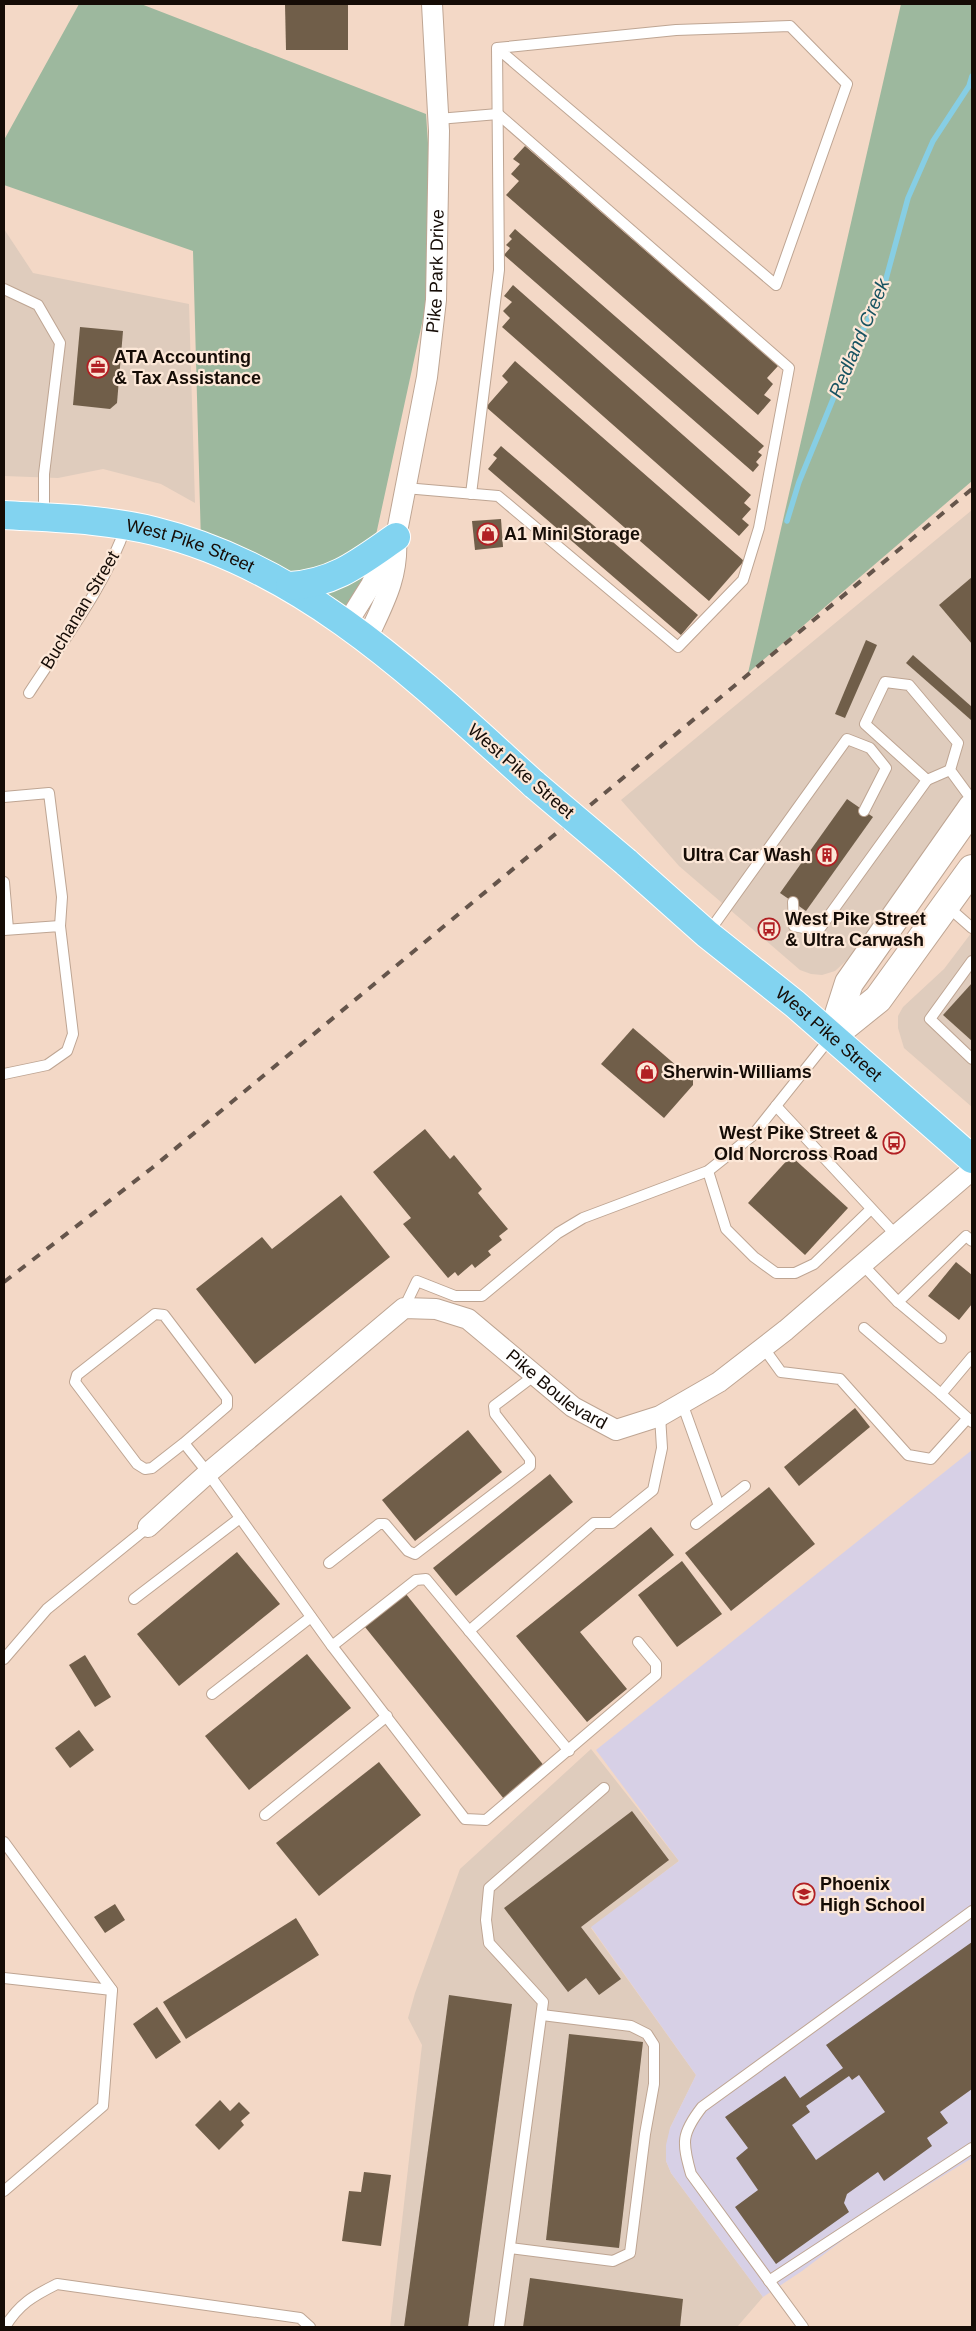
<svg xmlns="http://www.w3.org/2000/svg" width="976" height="2331" viewBox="0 0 976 2331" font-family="Arial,sans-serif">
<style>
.commercial{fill:#dfccbd}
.education{fill:#d7d0e6}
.green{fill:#9db89e}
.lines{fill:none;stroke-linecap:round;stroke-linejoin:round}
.stream{stroke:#87cee4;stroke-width:5.5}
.building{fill:#705e49;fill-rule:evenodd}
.service-casing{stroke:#bea593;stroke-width:12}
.minor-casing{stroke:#bea593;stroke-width:22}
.secondary-casing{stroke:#bea593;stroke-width:30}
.primary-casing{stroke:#fff;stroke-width:30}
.service{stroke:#fff;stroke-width:10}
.minor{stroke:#fff;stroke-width:20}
.secondary{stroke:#fff;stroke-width:28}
.primary{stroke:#82d3f0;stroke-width:28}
.rail{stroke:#65554b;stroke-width:4;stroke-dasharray:9 9;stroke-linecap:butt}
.primary-bridge-casing{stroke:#fff;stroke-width:30;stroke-linecap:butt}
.primary-bridge{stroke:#82d3f0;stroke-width:28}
.labels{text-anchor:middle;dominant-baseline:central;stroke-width:4.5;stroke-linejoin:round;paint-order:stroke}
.street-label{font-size:18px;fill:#150c06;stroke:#fce7d7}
.poi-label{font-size:18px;font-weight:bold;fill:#150c06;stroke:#fce7d7;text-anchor:start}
.water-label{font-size:19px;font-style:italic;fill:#165261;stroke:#fce7d7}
</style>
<rect width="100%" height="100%" fill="#f3d8c6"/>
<g class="commercial">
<path d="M 4,229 L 33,273 L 189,304 L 195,503 L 161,484 L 103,469 L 58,478 L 4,476 Z"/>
<path d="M 972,510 L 972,793 L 846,961 L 835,971 L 822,975 L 811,974 L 800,970 L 679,866 L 621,800 Z"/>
<path d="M 972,932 L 972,1107 L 904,1048 L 898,1028 L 898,1016 L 903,1007 L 944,969 Z"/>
<path d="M 591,1749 L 679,1861 L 591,1928 L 696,2075 L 670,2128 L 666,2161 L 671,2173 L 763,2297 L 737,2327 L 390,2327 L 422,2045 L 408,2018 L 415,1993 L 460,1869 Z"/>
</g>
<path class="education" d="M 972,1450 L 972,2158 L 864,2224 L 802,2271 L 763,2297 L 671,2173 L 666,2161 L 666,2145 L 670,2128 L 696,2075 L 591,1927 L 679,1861 L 596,1750 Z"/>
<g class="green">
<path d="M 79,4 L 141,4 L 426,114 L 436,259 L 359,613 L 329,607 L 201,543 L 193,251 L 4,185 L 4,140 Z"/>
<path d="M 901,4 L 972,4 L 972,481 L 748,673 Z"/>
</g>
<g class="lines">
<path class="stream" d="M 787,521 L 799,482 L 854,348 L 883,290 L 908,198 L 933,141 L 969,86 L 972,76"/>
</g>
<g class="building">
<path d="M 285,4 L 348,4 L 348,50 L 286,50 Z"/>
<path d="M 525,146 L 778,366 L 767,378 L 773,384 L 764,395 L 771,400 L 758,415 L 506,195 L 519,181 L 511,174 L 520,164 L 513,159 Z"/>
<path d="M 515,229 L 764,446 L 758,452 L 762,455 L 756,462 L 759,465 L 753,472 L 504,255 L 510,248 L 506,245 L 512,239 L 509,236 Z"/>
<path d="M 513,285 L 751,495 L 744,503 L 751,509 L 742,519 L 749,525 L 739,536 L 502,327 L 510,318 L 503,311 L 512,302 L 504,296 Z"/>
<path d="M 80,327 L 123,331 L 117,403 L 110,409 L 73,405 Z"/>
<path d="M 515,361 L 744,561 L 709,601 L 486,407 L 508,382 L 502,376 Z"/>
<path d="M 501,446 L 698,615 L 681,635 L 488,469 L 497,458 L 493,455 Z"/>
<path d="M 501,519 L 503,547 L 475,550 L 472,521 Z"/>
<path d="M 972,577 L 972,644 L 939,605 Z"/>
<path d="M 866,640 L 877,645 L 845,718 L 835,714 Z"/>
<path d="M 913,655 L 972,707 L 971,720 L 906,663 Z"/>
<path d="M 847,799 L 873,817 L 806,911 L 780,893 Z"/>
<path d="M 972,983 L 972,1041 L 943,1015 Z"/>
<path d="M 633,1028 L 693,1080 L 693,1085 L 664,1118 L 601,1064 Z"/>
<path d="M 425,1129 L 450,1159 L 454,1155 L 482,1189 L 478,1193 L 508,1229 L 499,1236 L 502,1240 L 488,1251 L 491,1255 L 475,1268 L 472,1264 L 458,1276 L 455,1272 L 448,1278 L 403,1224 L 411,1218 L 373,1172 Z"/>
<path d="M 791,1156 L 848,1208 L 805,1255 L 748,1203 Z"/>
<path d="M 341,1195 L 390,1257 L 255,1364 L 196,1289 L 262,1237 L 272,1249 Z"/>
<path d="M 956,1262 L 972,1275 L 972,1304 L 959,1320 L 928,1296 Z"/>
<path d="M 855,1408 L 870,1427 L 799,1486 L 784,1467 Z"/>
<path d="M 468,1430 L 502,1472 L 415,1541 L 382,1500 Z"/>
<path d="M 550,1474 L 573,1502 L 456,1596 L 433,1568 Z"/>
<path d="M 769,1487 L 815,1544 L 731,1611 L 685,1553 Z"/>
<path d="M 651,1527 L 674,1555 L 580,1632 L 627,1689 L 587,1722 L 516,1636 Z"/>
<path d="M 237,1552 L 280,1604 L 179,1686 L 137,1634 Z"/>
<path d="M 682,1561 L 722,1614 L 677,1647 L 638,1595 Z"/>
<path d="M 406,1594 L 545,1767 L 504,1799 L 365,1627 Z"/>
<path d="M 307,1654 L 351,1708 L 249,1790 L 205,1736 Z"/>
<path d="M 85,1655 L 111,1697 L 95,1707 L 69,1665 Z"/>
<path d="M 79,1730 L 94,1750 L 70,1768 L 55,1748 Z"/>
<path d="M 379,1762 L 421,1815 L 319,1896 L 276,1843 Z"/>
<path d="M 632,1811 L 669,1860 L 581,1927 L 621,1979 L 599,1995 L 586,1978 L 568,1992 L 504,1908 Z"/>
<path d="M 115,1904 L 125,1920 L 105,1933 L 94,1917 Z"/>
<path d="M 296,1918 L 319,1955 L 186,2039 L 163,2002 Z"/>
<path d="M 972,1942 L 972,2089 L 940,2112 L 948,2123 L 927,2138 L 932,2146 L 884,2181 L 878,2172 L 847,2194 L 844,2203 L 849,2212 L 776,2264 L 735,2207 L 758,2190 L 736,2158 L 748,2148 L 725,2117 L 785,2076 L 800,2098 L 843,2068 L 826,2045 ZM 859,2075 L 885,2112 L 816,2160 L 792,2125 L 810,2112 L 806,2106 L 849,2076 L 852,2080 Z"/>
<path d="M 449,1995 L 512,2004 L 468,2327 L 404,2327 Z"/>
<path d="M 157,2007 L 181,2042 L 156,2059 L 133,2024 Z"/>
<path d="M 569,2034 L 643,2042 L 619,2248 L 546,2240 Z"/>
<path d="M 220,2100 L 230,2111 L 239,2102 L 250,2113 L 241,2121 L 244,2125 L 219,2150 L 195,2125 Z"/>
<path d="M 364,2172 L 391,2175 L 381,2246 L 342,2241 L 349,2191 L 361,2192 Z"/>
<path d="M 530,2278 L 683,2299 L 680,2327 L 523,2327 Z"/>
</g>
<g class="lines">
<g class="service-casing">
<g id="service">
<path d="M 4,289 L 38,305 L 60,343 L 44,474 L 44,516"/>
<path d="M 405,488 L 498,496 L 678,647 L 743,580 L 759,528 L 789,368 L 498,114 L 438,119"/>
<path d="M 471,494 L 499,270 L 497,48 L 676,30 L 790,26 L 847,84 L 776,285 L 497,48"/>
<path d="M 29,693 C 64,639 105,587 126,526"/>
<path d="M 927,780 L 950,770"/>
<path d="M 4,797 L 49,793 L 62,897 L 60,926"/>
<path d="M 4,882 L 8,929"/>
<path d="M 793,902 L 794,926 L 818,931 L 927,780 L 865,724 L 885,682 L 909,685 L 958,743 L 950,770 L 972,800"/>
<path d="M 947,906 L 972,928"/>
<path d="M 4,930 L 60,926 L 73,1034 L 67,1051 L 47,1065 L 4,1074"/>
<path d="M 708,933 L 847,739 L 870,748 L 886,768 L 864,811"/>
<path d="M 972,961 L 930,1019 L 972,1059"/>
<path d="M 776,1106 L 895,1234"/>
<path d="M 708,1171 L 726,1229 L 754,1257 L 776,1273 L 795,1273 L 814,1264 L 871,1209"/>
<path d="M 862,1264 L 898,1302 L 966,1236 L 972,1241"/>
<path d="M 898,1302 L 941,1338"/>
<path d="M 404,1308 L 417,1281 L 455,1296 L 482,1296 L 558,1233 L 583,1218 L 708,1171 L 752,1136 L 831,1037"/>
<path d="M 864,1328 L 941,1394"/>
<path d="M 763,1347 L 781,1372 L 840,1379 L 908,1455 L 931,1459 L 967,1419"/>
<path d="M 972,1357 L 941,1394 L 972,1422"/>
<path d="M 682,1403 L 719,1506"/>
<path d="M 184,1443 L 152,1468 L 145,1469 L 137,1464 L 75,1382 L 77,1375 L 155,1314 L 164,1315 L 227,1398 L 227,1406 L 184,1443 L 208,1473 L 332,1646 L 465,1819 L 486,1820 L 656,1675 L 656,1664 L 638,1642"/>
<path d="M 696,1524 L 745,1486"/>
<path d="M 329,1563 L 379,1524 L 385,1524 L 408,1551 L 415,1554 L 530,1466 L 530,1459 L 495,1414 L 494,1406 L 535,1375"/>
<path d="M 134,1599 L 240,1518"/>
<path d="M 469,1631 L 594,1523 L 612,1523 L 653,1490 L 662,1448 L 660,1416"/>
<path d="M 332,1646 L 416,1580 L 426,1579 L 569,1751"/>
<path d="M 4,1659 L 47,1609 L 148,1527"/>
<path d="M 212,1694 L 311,1617"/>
<path d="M 265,1815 L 387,1716"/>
<path d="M 4,1842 L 112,1990 L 103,2106 L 4,2191"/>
<path d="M 4,1978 L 112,1990"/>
<path d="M 510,2248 L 613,2261 L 630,2253 L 645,2134 L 654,2084 L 654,2045 L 647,2034 L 631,2026 L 542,2015"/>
<path d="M 769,2281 L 972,2148"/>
<path d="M 5,2327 C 19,2304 33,2296 57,2284 L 300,2318 L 310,2327"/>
<path d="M 499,2327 L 543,2002 L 489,1943 L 486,1920 L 489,1888 L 604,1788"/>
<path d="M 803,2327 L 691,2174 C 682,2142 681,2134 702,2107 L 972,1911"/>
</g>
</g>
<g class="minor-casing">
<g id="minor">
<path d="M 346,625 L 371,585 L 393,540"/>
<path id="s1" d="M 366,641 C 383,604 399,578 396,537 L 427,377 L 436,300 L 439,131 L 432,4"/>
<path id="s2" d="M 148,1527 L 208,1473 L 404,1308 L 436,1309 L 468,1319 L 573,1407 L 616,1430 L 660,1416 L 719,1382 L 786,1330 L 972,1170"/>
</g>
</g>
<g class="secondary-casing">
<g id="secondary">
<path d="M 832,1036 L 849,983 L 972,808"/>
<path d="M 832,1036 L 878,999 L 972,869"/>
</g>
</g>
<g class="primary-casing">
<g id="primary">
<path id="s3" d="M 4,515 C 54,518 106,519 154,531 C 306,568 422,683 535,785"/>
<path d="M 290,586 C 335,583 360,562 396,537"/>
<path id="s4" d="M 626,862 L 707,934 L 795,1004 L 972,1159"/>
</g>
</g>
<use href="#service" class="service"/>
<use href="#minor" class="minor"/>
<use href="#secondary" class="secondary"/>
<use href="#primary" class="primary"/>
<path class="rail" d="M 4,1282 L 152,1168 L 972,489"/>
<g class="primary-bridge-casing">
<path id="primary-bridge" d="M 535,785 L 626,862"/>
</g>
<use href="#primary-bridge" class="primary-bridge"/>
</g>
<defs>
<g id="office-ring" transform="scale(1.125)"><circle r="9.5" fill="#fce7d7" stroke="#b11f23" stroke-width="1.5"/><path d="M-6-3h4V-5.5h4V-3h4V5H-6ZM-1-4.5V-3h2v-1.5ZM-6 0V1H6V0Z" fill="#b11f23"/></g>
<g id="shop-ring" transform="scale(1.125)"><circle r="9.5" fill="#fce7d7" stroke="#b11f23" stroke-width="1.5"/><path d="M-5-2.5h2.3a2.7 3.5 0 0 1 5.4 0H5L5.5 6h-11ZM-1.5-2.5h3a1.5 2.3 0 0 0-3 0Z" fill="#b11f23"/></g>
<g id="building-ring" transform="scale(1.125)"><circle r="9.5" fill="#fce7d7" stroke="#b11f23" stroke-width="1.5"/><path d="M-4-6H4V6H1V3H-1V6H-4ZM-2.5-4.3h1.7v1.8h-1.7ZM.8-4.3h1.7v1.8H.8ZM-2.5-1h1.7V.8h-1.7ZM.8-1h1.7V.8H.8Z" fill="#b11f23"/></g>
<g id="bus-ring" transform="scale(1.125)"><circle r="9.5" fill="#fce7d7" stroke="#b11f23" stroke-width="1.5"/><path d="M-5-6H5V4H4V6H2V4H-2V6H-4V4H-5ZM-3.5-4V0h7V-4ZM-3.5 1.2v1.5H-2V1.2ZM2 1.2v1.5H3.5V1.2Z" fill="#b11f23"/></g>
<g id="school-ring" transform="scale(1.125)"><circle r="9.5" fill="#fce7d7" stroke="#b11f23" stroke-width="1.5"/><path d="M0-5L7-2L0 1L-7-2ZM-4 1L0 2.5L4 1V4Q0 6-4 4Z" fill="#b11f23"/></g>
</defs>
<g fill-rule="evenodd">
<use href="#office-ring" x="98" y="367"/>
<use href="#shop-ring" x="488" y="534"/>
<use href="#building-ring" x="827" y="855"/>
<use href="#bus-ring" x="769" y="929"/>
<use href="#shop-ring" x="647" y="1072"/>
<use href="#bus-ring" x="894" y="1143"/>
<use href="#school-ring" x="804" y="1894"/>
</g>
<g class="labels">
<g class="street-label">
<text stroke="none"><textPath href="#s1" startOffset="379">Pike Park Drive</textPath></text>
<text stroke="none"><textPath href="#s3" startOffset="190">West Pike Street</textPath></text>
<text transform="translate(80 610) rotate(-59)">Buchanan Street</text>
<text transform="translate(521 771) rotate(41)">West Pike Street</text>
<text stroke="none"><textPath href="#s4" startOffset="266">West Pike Street</textPath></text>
<text stroke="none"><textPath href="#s2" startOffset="516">Pike Boulevard</textPath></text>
</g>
<g class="poi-label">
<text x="114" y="357">ATA Accounting<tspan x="114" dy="21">&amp; Tax Assistance</tspan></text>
<text x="504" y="534">A1 Mini Storage</text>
<text x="811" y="855" text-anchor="end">Ultra Car Wash</text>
<text x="785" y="919">West Pike Street<tspan x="785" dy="21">&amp; Ultra Carwash</tspan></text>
<text x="663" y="1072">Sherwin-Williams</text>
<text x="878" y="1133" text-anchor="end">West Pike Street &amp;<tspan x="878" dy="21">Old Norcross Road</tspan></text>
<text x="820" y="1884">Phoenix<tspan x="820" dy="21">High School</tspan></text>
</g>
<g class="water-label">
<text transform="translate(859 338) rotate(-67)">Redland Creek</text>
</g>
</g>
<rect width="976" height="2331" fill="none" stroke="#150c06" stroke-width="10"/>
</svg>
